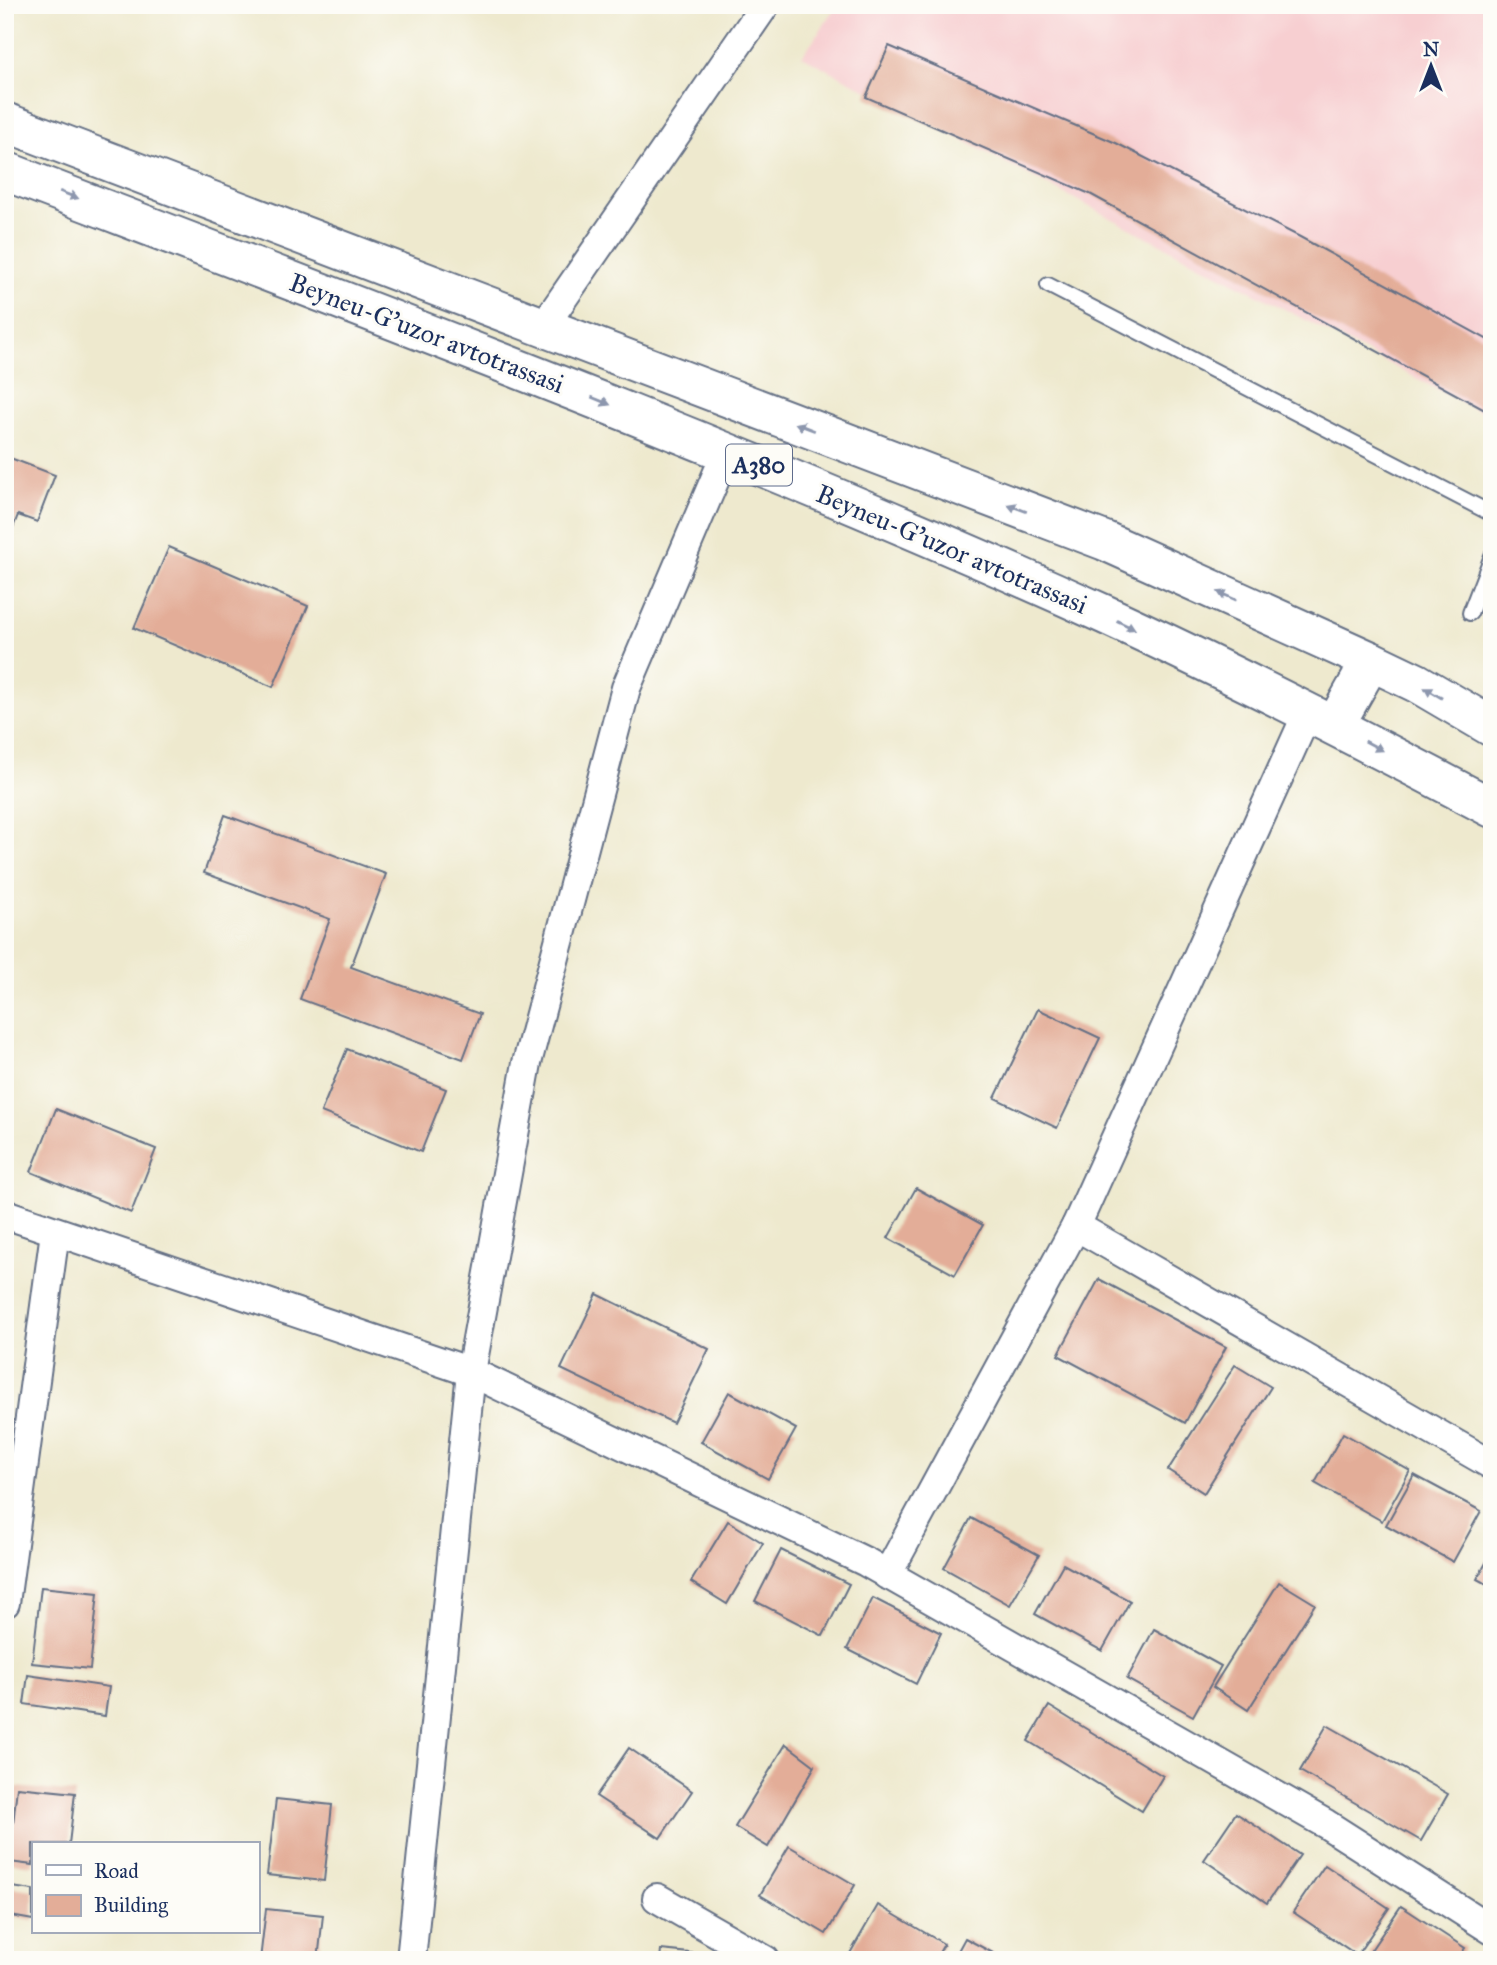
<svg xmlns="http://www.w3.org/2000/svg" width="1497" height="1965" viewBox="0 0 1497 1965" font-family="'IM FELL Great Primer',serif">
<style>
.built{fill:#f7cfd1}
.building{fill:#e3ad98}
.lines{fill:none;stroke-linecap:round;stroke-linejoin:round}
.lane-casing{stroke:#657085;stroke-width:18}
.street-casing{stroke:#657085;stroke-width:32}
.highway-casing{stroke:#657085;stroke-width:42}
.lane{stroke:#fff;stroke-width:14}
.street{stroke:#fff;stroke-width:28}
.highway{stroke:#fff;stroke-width:38}
.oneway{fill:#8d97ae}
.labels{text-anchor:middle;dominant-baseline:central;stroke-width:6;stroke-linejoin:round;paint-order:stroke}
.shield{fill:#fdfcf7;stroke:#5f6c8c;stroke-width:2}
.shield-label{font-size:24px;font-weight:bold;fill:#1b2f5e}
.street-label{font-size:26px;fill:#1b2f5e;stroke:#fdfcf7}
</style>
<rect width="100%" height="100%" fill="#fdfcf7"/>
<filter id="ink" filterUnits="userSpaceOnUse"><feTurbulence type="fractalNoise" baseFrequency=".0143" numOctaves="2"/><feDisplacementMap in="SourceGraphic" scale="14" xChannelSelector="R" yChannelSelector="G"/><feConvolveMatrix kernelMatrix="1 2 1 2 8 2 1 2 1" color-interpolation-filters="sRGB"/></filter>
<filter id="wash" filterUnits="userSpaceOnUse"><feTurbulence type="fractalNoise" baseFrequency=".00686" numOctaves="4" result="noise"/><feDisplacementMap in="SourceGraphic" scale="28" xChannelSelector="R" yChannelSelector="G"/><feGaussianBlur stdDeviation="1.57" result="paint"/><feColorMatrix in="noise" values="0 0 0 0 0 0 0 0 0 0 0 0 0 0 0 0 0 1.4 0 .05"/><feComposite in="paint" operator="in"/></filter>
<g filter="url(#wash)">
<rect width="100%" height="100%" fill="#eee9ce"/>
<path class="built" d="M 838,5 L 1492,5 L 1492,418 L 802,56 Z"/>
<g id="blocks">
<g class="building">
<path d="M 889,46 L 1116,143 L 1300,237 L 1492,342 L 1492,414 L 1090,194 L 866,97 Z"/>
<path d="M 5,456 L 55,475 L 37,522 L 18,515 L 5,548 Z"/>
<path d="M 169,547 L 308,606 L 273,687 L 134,628 Z"/>
<path d="M 225,815 L 386,874 L 351,967 L 480,1014 L 463,1059 L 300,999 L 330,919 L 204,873 Z"/>
<path d="M 1038,1009 L 1100,1038 L 1057,1128 L 995,1098 Z"/>
<path d="M 347,1049 L 446,1089 L 421,1152 L 321,1112 Z"/>
<path d="M 56,1109 L 156,1149 L 131,1213 L 31,1172 Z"/>
<path d="M 916,1188 L 983,1225 L 955,1275 L 888,1238 Z"/>
<path d="M 1099,1279 L 1226,1347 L 1185,1423 L 1058,1355 Z"/>
<path d="M 597,1294 L 709,1349 L 673,1423 L 561,1369 Z"/>
<path d="M 1235,1365 L 1271,1387 L 1204,1493 L 1168,1470 Z"/>
<path d="M 729,1392 L 796,1429 L 768,1479 L 701,1442 Z"/>
<path d="M 1343,1433 L 1410,1471 L 1382,1521 L 1315,1483 Z"/>
<path d="M 1414,1475 L 1481,1511 L 1453,1562 L 1386,1525 Z"/>
<path d="M 971,1518 L 1039,1555 L 1010,1605 L 944,1568 Z"/>
<path d="M 728,1521 L 763,1543 L 727,1604 L 691,1582 Z"/>
<path d="M 781,1550 L 849,1584 L 823,1636 L 755,1601 Z"/>
<path d="M 1492,1552 L 1492,1587 L 1477,1579 Z"/>
<path d="M 1063,1564 L 1130,1601 L 1102,1651 L 1035,1614 Z"/>
<path d="M 1279,1582 L 1315,1604 L 1248,1710 L 1213,1687 Z"/>
<path d="M 41,1587 L 98,1593 L 90,1669 L 32,1663 Z"/>
<path d="M 873,1598 L 941,1633 L 916,1684 L 847,1649 Z"/>
<path d="M 1154,1629 L 1221,1666 L 1193,1716 L 1127,1679 Z"/>
<path d="M 28,1675 L 109,1687 L 105,1716 L 24,1704 Z"/>
<path d="M 1049,1706 L 1163,1776 L 1142,1811 L 1028,1741 Z"/>
<path d="M 1327,1725 L 1448,1794 L 1421,1841 L 1300,1771 Z"/>
<path d="M 786,1744 L 815,1766 L 768,1847 L 735,1827 Z"/>
<path d="M 629,1748 L 692,1791 L 660,1838 L 596,1796 Z"/>
<path d="M 17,1787 L 75,1793 L 69,1844 L 33,1844 L 33,1865 L 9,1862 Z"/>
<path d="M 276,1799 L 332,1805 L 324,1881 L 267,1875 Z"/>
<path d="M 1236,1813 L 1300,1855 L 1267,1903 L 1204,1860 Z"/>
<path d="M 789,1846 L 855,1885 L 826,1934 L 760,1895 Z"/>
<path d="M 1325,1865 L 1389,1908 L 1357,1955 L 1293,1912 Z"/>
<path d="M 5,1886 L 33,1890 L 33,1920 L 5,1915 Z"/>
<path d="M 878,1905 L 944,1944 L 935,1960 L 858,1960 L 849,1955 Z"/>
<path d="M 1401,1906 L 1465,1948 L 1457,1960 L 1379,1960 L 1369,1953 Z"/>
<path d="M 266,1909 L 323,1915 L 318,1960 L 260,1960 Z"/>
<path d="M 965,1938 L 1006,1960 L 953,1960 Z"/>
<path d="M 661,1950 L 718,1956 L 718,1960 L 660,1960 Z"/>
</g>
</g>
</g>
<g filter="url(#ink)">
<use href="#blocks" fill-opacity="0" stroke="#657085" stroke-width="2"/>
<g class="lines">
<g class="lane-casing">
<g id="lane">
<path d="M 1048,285 L 1492,514"/>
<path d="M 1470,613 L 1492,556"/>
</g>
</g>
<g class="street-casing">
<g id="street">
<path d="M 543,327 L 765,5"/>
<path d="M 5,1214 L 471,1372 L 866,1562 L 1326,1824 L 1492,1930"/>
<path d="M 1076,1226 L 1492,1465"/>
<path d="M 887,1575 L 1076,1226 L 1308,712"/>
<path d="M 5,1603 L 55,1232"/>
<path d="M 657,1898 L 765,1960"/>
<path d="M 411,1960 L 471,1372 L 527,1063 L 626,688 L 727,451"/>
</g>
</g>
<g class="highway-casing">
<g id="highway">
<path d="M 5,122 L 1105,541 L 1371,661 L 1417,683 L 1492,727"/>
<path d="M 5,171 C 375,313 746,452 1106,615 C 1237,675 1365,741 1492,808"/>
<path d="M 1335,725 L 1371,661"/>
</g>
</g>
<use href="#lane" class="lane"/>
<use href="#street" class="street"/>
<use href="#highway" class="highway"/>
</g>
<defs><path id="oneway-solid" d="M-6-.8H1V-3.2L6.5 0L1 3.2V.8H-6Z" transform="scale(1.75)"/></defs>
<g class="oneway">
<use href="#oneway-solid" transform="translate(69 195) rotate(21)"/>
<use href="#oneway-solid" transform="translate(601 401) rotate(22)"/>
<use href="#oneway-solid" transform="translate(805 427) rotate(-159)"/>
<use href="#oneway-solid" transform="translate(1017 508) rotate(-159)"/>
<use href="#oneway-solid" transform="translate(1227 596) rotate(-156)"/>
<use href="#oneway-solid" transform="translate(1126 625) rotate(26)"/>
<use href="#oneway-solid" transform="translate(1433 693) rotate(-150)"/>
<use href="#oneway-solid" transform="translate(1374 746) rotate(28)"/>
</g>
</g>
<g class="labels">
<rect class="shield" x="726" y="444.5" width="66" height="41" rx="5"/>
<g class="shield-label">
<text x="759" y="465">A380</text>
</g>
<g class="street-label">
<text transform="translate(427 333) rotate(21)">Beyneu-G'uzor avtotrassasi</text>
<text transform="translate(952 549) rotate(23)">Beyneu-G'uzor avtotrassasi</text>
</g>
</g>
<rect width="1497" height="1965" fill="none" stroke="#fdfcf7" stroke-width="28"/>
<rect x="32" y="1842" width="228" height="91" fill="#fdfcf7" stroke="#a3aaba" stroke-width="2"/>
<rect x="46" y="1865" width="35" height="10" fill="#ffffff" stroke="#a3aaba" stroke-width="2"/>
<text x="94" y="1878" font-size="21" fill="#1b2f5e">Road</text>
<rect x="46" y="1895" width="35" height="21" fill="#e3ad98" stroke="#a3aaba" stroke-width="2"/>
<text x="94" y="1912" font-size="21" fill="#1b2f5e">Building</text>
<g transform="translate(1431 66)" stroke="#fdfcf7" stroke-width="5" paint-order="stroke">
<path d="M0-5L12 26L0 18L-12 26Z" fill="#1b2f5e"/>
<text y="-10" font-size="19" font-weight="bold" text-anchor="middle" fill="#1b2f5e">N</text>
</g>
</svg>
